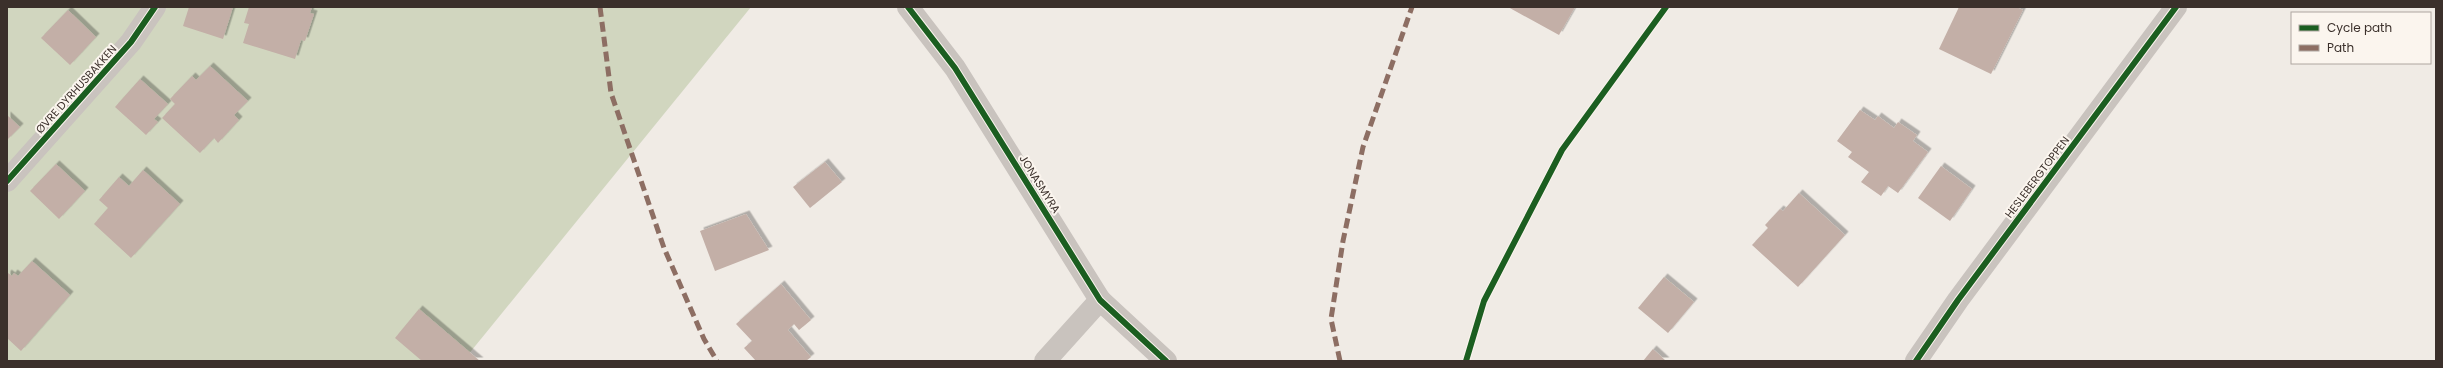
<svg xmlns="http://www.w3.org/2000/svg" width="2443" height="368" viewBox="0 0 2443 368" font-family="Poppins,sans-serif">
<style>
.green{fill:#d1d6bf}
.building{fill:#c3afa7;filter:url(#shadow)}
.lines{fill:none;stroke-linecap:round;stroke-linejoin:round}
.street{stroke:#c9c3be;stroke-width:22}
.quiet{stroke:#8d6e63;stroke-width:5;stroke-dasharray:10 5;stroke-linecap:butt}
.cycleway-casing{stroke:#fbf5ee;stroke-width:8}
.cycleway{stroke:#1b5e20;stroke-width:6}
.labels{text-anchor:middle;dominant-baseline:central;stroke-width:4;stroke-linejoin:round;paint-order:stroke}
.street-label{font-size:11px;fill:#3b302b;stroke:#fbf5ee}
</style>
<defs>
<filter id="shadow"><feDropShadow dx="3.5" dy="-3.5" stdDeviation="0" flood-color="#0004"/></filter>
</defs>
<rect width="100%" height="100%" fill="#f0ebe5"/>
<path class="green" d="M 7,7 L 751,7 L 463,361 L 7,361 Z"/>
<g class="building">
<path d="M 189,7 L 233,7 L 223,39 L 183,26 Z"/>
<path d="M 249,7 L 312,7 L 310,13 L 314,14 L 305,41 L 301,40 L 295,59 L 243,43 L 249,24 L 244,23 Z"/>
<path d="M 1508,7 L 1575,7 L 1559,35 Z"/>
<path d="M 1959,7 L 2016,7 L 2023,10 L 1991,74 L 1939,49 Z"/>
<path d="M 68,10 L 96,37 L 70,65 L 41,38 Z"/>
<path d="M 210,66 L 248,101 L 234,115 L 239,120 L 218,143 L 214,138 L 200,153 L 162,118 L 175,104 L 170,99 L 192,76 L 196,80 Z"/>
<path d="M 140,79 L 168,104 L 154,119 L 158,122 L 146,135 L 115,107 Z"/>
<path d="M 1860,110 L 1875,120 L 1878,116 L 1894,128 L 1898,122 L 1917,135 L 1913,141 L 1928,152 L 1898,193 L 1888,186 L 1881,196 L 1861,182 L 1869,172 L 1848,157 L 1852,152 L 1837,141 Z"/>
<path d="M 7,115 L 20,127 L 7,140 Z"/>
<path d="M 825,162 L 842,182 L 810,208 L 793,187 Z"/>
<path d="M 56,164 L 85,191 L 59,219 L 30,191 Z"/>
<path d="M 1941,166 L 1972,189 L 1950,221 L 1918,198 Z"/>
<path d="M 143,170 L 180,204 L 131,258 L 94,224 L 108,208 L 99,200 L 119,177 L 129,186 Z"/>
<path d="M 1799,193 L 1845,235 L 1798,287 L 1752,245 L 1768,228 L 1765,225 L 1780,209 L 1783,211 Z"/>
<path d="M 746,214 L 769,250 L 715,271 L 700,231 Z"/>
<path d="M 32,261 L 70,295 L 21,351 L 7,338 L 7,275 L 8,273 L 12,276 L 14,273 L 18,276 Z"/>
<path d="M 1664,277 L 1694,302 L 1668,333 L 1638,308 Z"/>
<path d="M 781,284 L 811,320 L 799,330 L 794,324 L 788,330 L 811,357 L 806,361 L 756,361 L 744,348 L 752,341 L 736,324 Z"/>
<path d="M 419,309 L 480,361 L 422,361 L 395,338 Z"/>
<path d="M 1653,349 L 1666,361 L 1643,361 Z"/>
</g>
<g class="lines">
<g class="street">
<path d="M 908,7 L 955,68 L 1100,300 L 1166,361"/>
<path d="M 7,181 L 131,42 L 155,7"/>
<path d="M 1045,361 L 1100,300"/>
<path d="M 1916,361 L 1958,300 L 2176,7"/>
</g>
<g class="quiet">
<path d="M 600,7 L 611,93 L 664,248 L 704,339 L 717,361"/>
<path d="M 1340,361 L 1331,319 L 1343,241 L 1363,147 L 1412,7"/>
</g>
<g class="cycleway-casing">
<g id="cycleway">
<path d="M 908,7 L 955,68 L 1100,300 L 1166,361"/>
<path d="M 7,181 L 131,42 L 155,7"/>
<path d="M 1466,361 L 1484,301 L 1562,150 L 1666,7"/>
<path d="M 1916,361 L 1958,300 L 2176,7"/>
</g>
</g>
<use href="#cycleway" class="cycleway"/>
</g>
<g class="labels">
<g class="street-label">
<text transform="translate(76 89) rotate(-48)">ØVRE DYRHUSBAKKEN</text>
<text transform="translate(2037 177) rotate(-53)">HESLEBERGTOPPEN</text>
<text transform="translate(1040 184) rotate(58)">JONASMYRA</text>
</g>
</g>
<rect width="2443" height="368" fill="none" stroke="#3b302b" stroke-width="16"/>
<rect x="2291" y="12" width="140" height="52" fill="#fbf5ee" stroke="#aea6a0"/>
<rect x="2299" y="25" width="20" height="6" fill="#1b5e20" stroke="#aea6a0"/>
<text x="2327" y="32" font-size="12" fill="#3b302b">Cycle path</text>
<rect x="2299" y="45" width="20" height="6" fill="#8d6e63" stroke="#aea6a0"/>
<text x="2327" y="52" font-size="12" fill="#3b302b">Path</text>
</svg>
